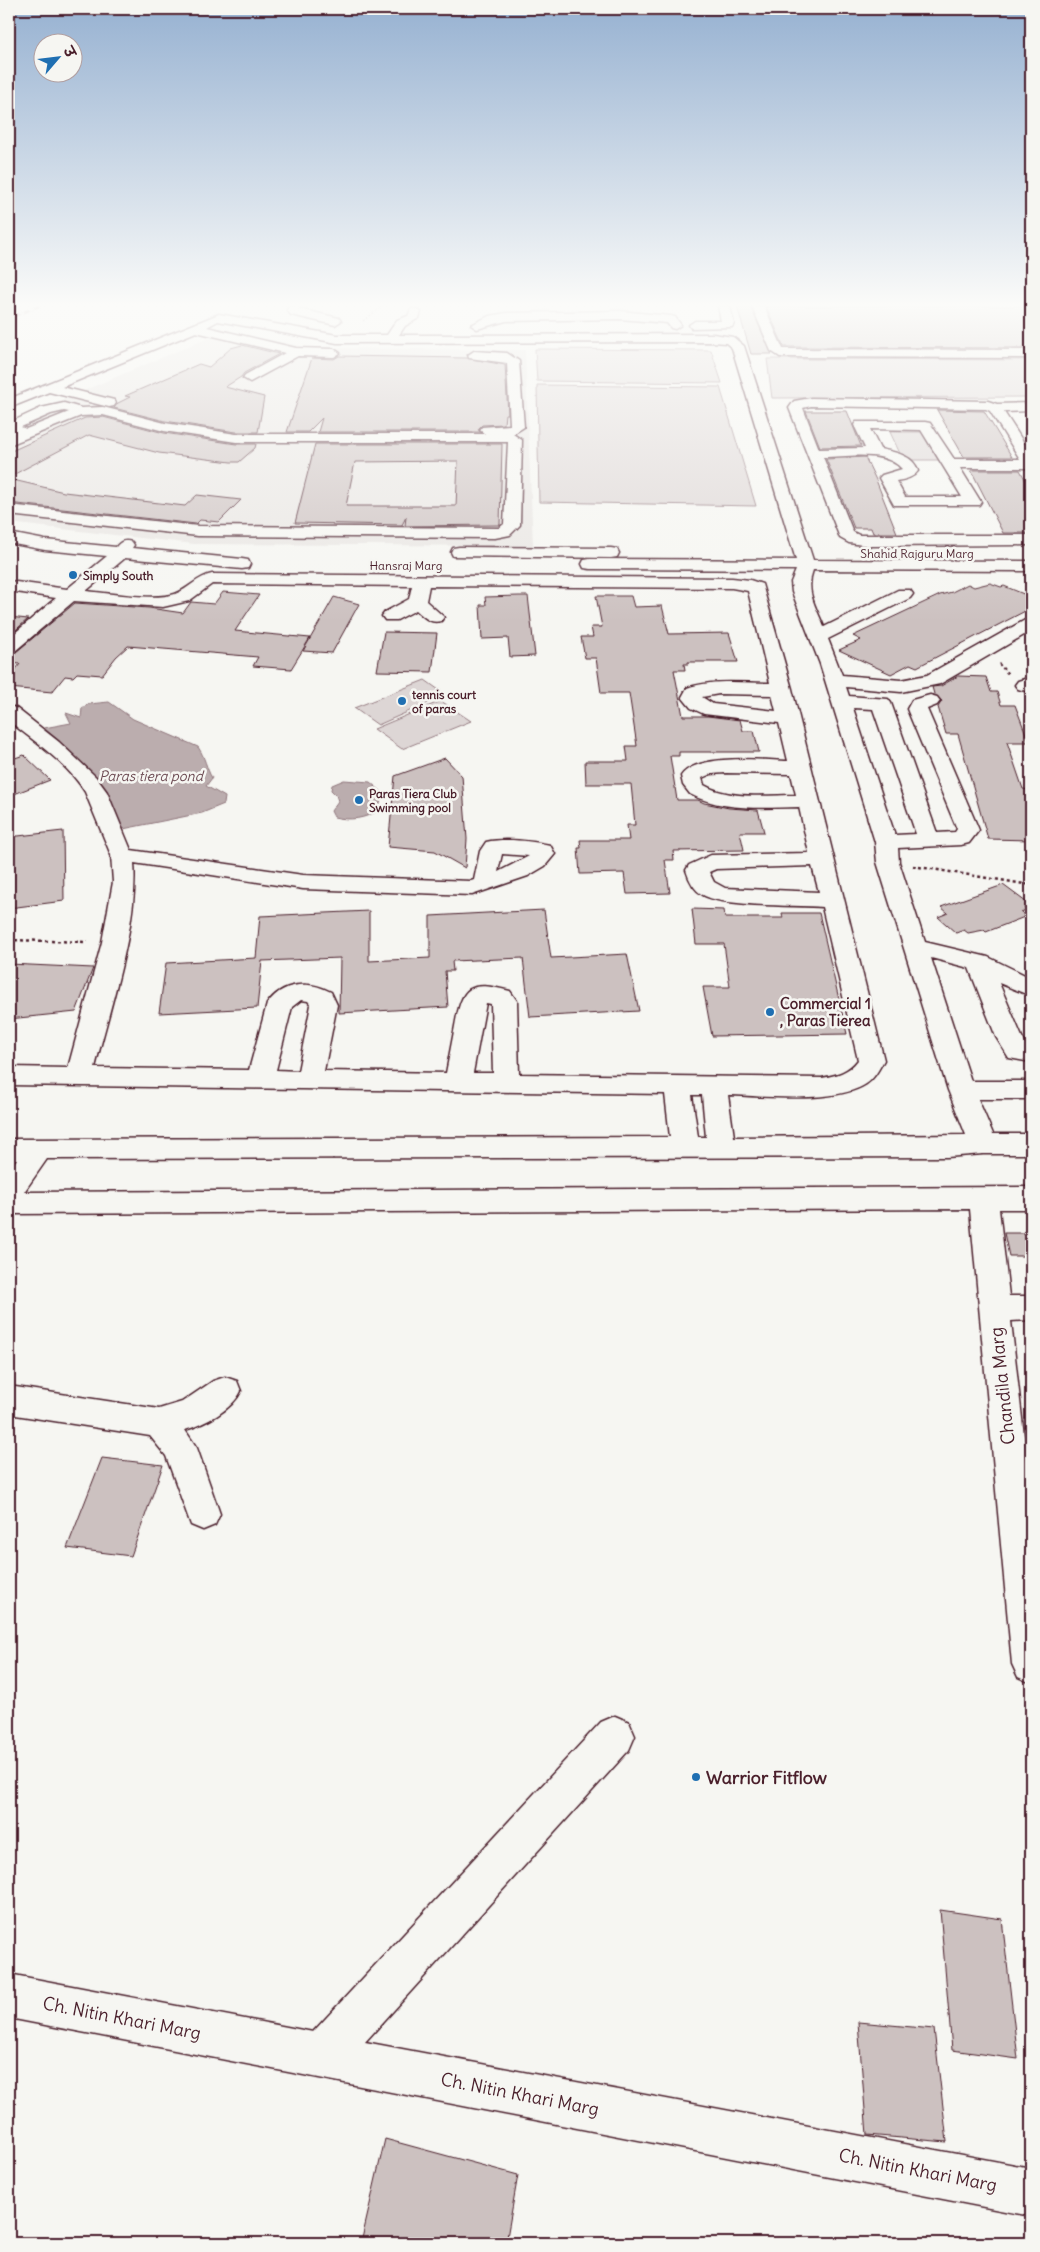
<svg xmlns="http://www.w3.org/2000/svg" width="1040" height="2252" viewBox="0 0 1040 2252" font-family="Delius,'Playpen Sans Deva',sans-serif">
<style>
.built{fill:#e9e6e3}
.green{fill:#ddd6d5;stroke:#947a80}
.water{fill:#bbadae;stroke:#8e747a}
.building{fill:#ccc1c0;stroke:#4a1f2b;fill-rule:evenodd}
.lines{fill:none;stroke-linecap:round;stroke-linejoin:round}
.minor-casing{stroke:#4a1f2b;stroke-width:3}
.path-far2{stroke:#4a1f2b;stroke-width:1;stroke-dasharray:2 2;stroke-linecap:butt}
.path-far1{stroke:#4a1f2b;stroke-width:2;stroke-dasharray:2.5 2.5;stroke-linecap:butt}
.path{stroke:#4a1f2b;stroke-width:2.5;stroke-dasharray:3 3;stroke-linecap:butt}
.minor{fill:#f6f6f2;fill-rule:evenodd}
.rail-casing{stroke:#4a1f2b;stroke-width:2.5}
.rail{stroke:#f6f6f2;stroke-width:2;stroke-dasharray:5.5;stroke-linecap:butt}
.poi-dot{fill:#1f6fb2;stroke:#f6f6f2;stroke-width:2}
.labels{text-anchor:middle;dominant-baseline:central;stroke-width:5;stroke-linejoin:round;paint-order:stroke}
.far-street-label{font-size:12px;fill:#4a1f2b;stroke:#f6f6f2}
.far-poi-label{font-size:12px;font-weight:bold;fill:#4a1f2b;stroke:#f6f6f2;text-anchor:start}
.far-water-label{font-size:14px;font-style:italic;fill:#6c4a52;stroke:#f6f6f2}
.poi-label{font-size:15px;font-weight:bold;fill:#4a1f2b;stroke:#f6f6f2;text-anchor:start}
.near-street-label{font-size:18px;fill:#4a1f2b;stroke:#f6f6f2}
.near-poi-label{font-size:18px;font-weight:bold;fill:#4a1f2b;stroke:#f6f6f2;text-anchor:start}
</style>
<rect width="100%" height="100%" fill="#f6f6f2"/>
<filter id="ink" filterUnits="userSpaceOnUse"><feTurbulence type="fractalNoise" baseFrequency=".02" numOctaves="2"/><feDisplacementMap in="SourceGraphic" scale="10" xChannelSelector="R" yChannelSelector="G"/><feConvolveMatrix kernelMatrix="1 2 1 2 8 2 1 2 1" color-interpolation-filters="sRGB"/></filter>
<g filter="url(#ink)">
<path class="built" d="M 225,331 L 311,348 L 525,350 L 533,546 L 194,544 L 9,523 L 9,422 Z"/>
<g class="green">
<path d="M 535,349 L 711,350 L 722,383 L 537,381 Z"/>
<path d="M 767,359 L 1031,360 L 1031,397 L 772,398 Z"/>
<path d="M 537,385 L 720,387 L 756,506 L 539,502 Z"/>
<path d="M 890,432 L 924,432 L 939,460 L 903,460 Z"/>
<path d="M 425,680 L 446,695 L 378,725 L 354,708 Z"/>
<path d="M 441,701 L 471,721 L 402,749 L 374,729 Z"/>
</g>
<g class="water">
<path d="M 109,702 L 133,719 L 198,747 C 205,757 206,768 212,778 L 206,786 L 225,797 L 224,804 L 202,813 L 123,829 L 116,815 L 111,799 L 99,783 L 82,767 L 68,749 L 44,728 L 71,723 L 66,713 L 81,718 L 82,708 L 89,704 Z"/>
<path d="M 344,780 L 370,782 L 382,792 L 379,810 C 365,819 350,821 334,817 L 331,811 L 338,801 L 336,795 L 331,790 L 332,785 Z"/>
</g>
<g class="building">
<path d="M 737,306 L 750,306 L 772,354 L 751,354 Z"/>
<path d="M 766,306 L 1031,306 L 1031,348 L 784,347 Z"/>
<path d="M 242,345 L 279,354 L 244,373 L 241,377 L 225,387 L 264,397 L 258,432 L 236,432 L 165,421 L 114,408 L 118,403 L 130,397 L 125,396 L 199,364 L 209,367 L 231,348 Z"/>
<path d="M 339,356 L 467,358 L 505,365 L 508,414 L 505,414 L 504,424 L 482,425 L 478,429 L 480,432 L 318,432 L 322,418 L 308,432 L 287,432 L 312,358 L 334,359 Z"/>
<path d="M 937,410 L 984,411 L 1012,457 L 964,457 Z"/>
<path d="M 806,411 L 847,411 L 861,446 L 820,447 Z"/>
<path d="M 103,417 L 164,433 L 236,444 L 256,444 L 255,448 L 239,462 L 231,462 L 159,453 L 89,435 L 9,477 L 9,452 L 85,418 Z"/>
<path d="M 315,444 L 502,444 L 500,525 L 405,526 L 406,517 L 402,525 L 295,523 ZM 458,461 L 456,506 L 346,506 L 355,462 Z"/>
<path d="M 865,457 L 876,480 L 897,533 L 873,533 L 871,528 L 854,528 L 826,459 Z"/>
<path d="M 971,470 L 1020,470 L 1026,481 L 1031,481 L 1031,533 L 1003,533 Z"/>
<path d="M 9,479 L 64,492 L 185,506 L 197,495 L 241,500 L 219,522 L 200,520 L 196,524 L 9,503 Z"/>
<path d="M 990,583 L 1001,587 L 1004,586 L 1031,597 L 1031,608 L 917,667 L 910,664 L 891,674 L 839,650 L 861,640 L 853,636 L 940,595 L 952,592 L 968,584 L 974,587 Z"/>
<path d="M 223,592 L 259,595 L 235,631 L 310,638 L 291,669 L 253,666 L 258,657 L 128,646 L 116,657 L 102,675 L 77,673 L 73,677 L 65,676 L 52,692 L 9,688 L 9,678 L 20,664 L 9,663 L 9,655 L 16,652 L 75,603 L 149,608 L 183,613 L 191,602 L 214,604 Z"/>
<path d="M 519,596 L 528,596 L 535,656 L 510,657 L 508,638 L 482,639 L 480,605 L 486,605 L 485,597 Z"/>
<path d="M 596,596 L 631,596 L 634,607 L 662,606 L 669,634 L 729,633 L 738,662 L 688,662 L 688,664 L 684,664 L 685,670 L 674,670 L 683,716 L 708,716 L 740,720 L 743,731 L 754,731 L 759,752 L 679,752 L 679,756 L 670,756 L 677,800 L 698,800 L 704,803 L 729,808 L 758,810 L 764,832 L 740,832 L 744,850 L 673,851 L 674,860 L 665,860 L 670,893 L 627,894 L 624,873 L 580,874 L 578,848 L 581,848 L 580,840 L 629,840 L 627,825 L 635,825 L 631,784 L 586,784 L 585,761 L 628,761 L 626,746 L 637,746 L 629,693 L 601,693 L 596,658 L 585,658 L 581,637 L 593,637 L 591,627 L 602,627 Z"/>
<path d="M 334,597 L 359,604 L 332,653 L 303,651 Z"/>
<path d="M 9,617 L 28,619 L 9,636 Z"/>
<path d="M 384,632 L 437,633 L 432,672 L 377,671 Z"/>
<path d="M 958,676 L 986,677 L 991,692 L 997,692 L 1001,705 L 1015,705 L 1029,742 L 1007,742 L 1023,789 L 1031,790 L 1031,840 L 988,839 L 958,734 L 946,734 L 938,707 L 942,701 L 934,694 L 932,687 L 941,686 Z"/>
<path d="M 24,755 L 50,780 L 9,796 L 9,760 Z"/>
<path d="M 445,758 L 462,776 L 467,839 L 465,868 L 435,851 L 388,847 L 395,776 Z"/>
<path d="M 63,831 L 64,901 L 9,908 L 9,837 Z"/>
<path d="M 1003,885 L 1030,905 L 1024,908 L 1026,910 L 1021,912 L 1027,916 L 986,932 L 984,930 L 968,933 L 964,930 L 956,933 L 938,917 L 948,913 L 941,907 Z"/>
<path d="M 692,909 L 724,910 L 725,918 L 783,918 L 782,913 L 819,913 L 847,1034 L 712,1036 L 703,987 L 730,987 L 724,944 L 696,944 Z"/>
<path d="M 544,910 L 551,958 L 627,954 L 639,1011 L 530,1017 L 523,958 L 452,961 L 453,971 L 445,971 L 448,1007 L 339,1013 L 340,958 L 262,961 L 257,1008 L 159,1013 L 166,963 L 256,958 L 260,916 L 369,911 L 369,961 L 430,958 L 430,916 Z"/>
<path d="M 9,964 L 93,968 L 76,1012 L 9,1019 Z"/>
<path d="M 1004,1233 L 1025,1233 L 1031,1256 L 1009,1256 Z"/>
<path d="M 102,1458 L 163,1465 L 131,1556 L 67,1548 Z"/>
<path d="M 940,1910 L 1002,1919 L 1018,2059 L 952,2050 Z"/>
<path d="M 858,2022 L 934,2029 L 947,2142 L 867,2135 Z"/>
<path d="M 385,2139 L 518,2175 L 506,2243 L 361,2243 Z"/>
</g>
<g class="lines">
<g class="minor-casing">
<g id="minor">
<path d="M 289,306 L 301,306 L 299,309 L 339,318 L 341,321 L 335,325 L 291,315 L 287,310 Z"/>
<path d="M 718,306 L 730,306 L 734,324 L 732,327 L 691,328 L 689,325 L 695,321 L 721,321 Z"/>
<path d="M 752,306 L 764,306 L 783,349 L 1031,350 L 1031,358 L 780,357 L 771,351 Z"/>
<path d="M 415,308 L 421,312 L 419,318 L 405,326 L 399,335 L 713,334 L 733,337 L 744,346 L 813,560 L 1031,561 L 1031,571 L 813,570 C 805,592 816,607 824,627 L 898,590 L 910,590 L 913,594 L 910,598 L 828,639 L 842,675 L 901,680 L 927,675 L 1025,620 L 1031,619 L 1031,631 L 940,684 L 901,692 L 846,687 L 849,696 L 888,699 L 891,703 L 937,833 L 955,832 L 957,829 L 907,709 L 912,700 L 930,695 L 937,697 L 940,701 L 937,705 L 927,709 L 979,830 L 969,843 L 961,845 L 898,848 L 899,862 L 925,942 L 988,957 L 1031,978 L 1031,996 L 999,983 L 1022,1037 L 1026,1044 L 1031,1044 L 1031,1062 L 1009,1058 L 996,1037 L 969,968 L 931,958 L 971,1081 L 1031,1081 L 1031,1099 L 978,1099 L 993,1134 L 1031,1134 L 1031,1154 L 983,1154 L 947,1157 L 47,1159 L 24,1192 L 1031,1187 L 1031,1209 L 999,1209 L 1009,1296 L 1031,1296 L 1031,1320 L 1011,1321 L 1031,1498 L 1031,1683 L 1018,1677 L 1012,1664 L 970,1209 L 9,1214 L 9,1170 L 17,1159 L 9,1159 L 9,1139 L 670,1137 L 665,1094 L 9,1085 L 9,1067 L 68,1068 L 102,942 L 113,882 L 111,855 L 85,792 C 69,765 34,741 9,721 L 9,706 L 16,708 L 59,742 L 96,777 L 107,792 L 131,850 L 303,875 L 471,881 L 474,880 L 480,851 L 486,842 C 505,838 532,841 550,845 L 555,854 L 545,866 L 528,876 L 472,895 L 303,889 L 134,863 C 139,923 109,1009 95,1068 L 249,1070 L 267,1004 C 282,982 309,980 331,992 L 337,1005 L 324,1071 L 446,1073 C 449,1057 452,1042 455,1026 C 462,986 469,980 510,991 L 517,1001 L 519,1074 L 822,1078 C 837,1075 848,1073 858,1060 L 822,907 C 795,905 723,907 703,895 C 694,890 689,880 686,870 L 689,865 L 711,855 L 809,853 L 799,807 C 763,808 722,811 690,794 L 683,785 L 681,776 C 697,753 762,760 788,761 L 779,723 L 704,714 L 691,708 L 682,697 L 687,688 C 713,679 742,683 770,683 L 748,591 L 732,588 L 429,586 L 426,601 L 444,617 L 441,621 C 430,624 424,617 416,610 L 397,620 L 385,620 L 382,616 L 385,612 L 409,599 L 412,586 L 212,584 L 189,601 L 163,607 L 74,601 L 15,651 L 9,653 L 9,638 L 56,598 L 9,591 L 9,581 L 67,589 L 107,556 L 45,550 L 9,543 L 9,533 L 45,540 L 116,547 C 121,541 124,540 132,542 L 134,545 L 132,548 L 242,559 L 248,560 L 250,564 L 248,568 L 242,569 L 125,558 L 86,591 C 109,593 154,601 175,594 C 189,589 197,577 212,574 L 732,578 L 750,580 L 762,584 L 792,689 L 884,1060 C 879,1069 874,1079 866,1084 C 835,1104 765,1096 728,1095 L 734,1137 L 966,1135 L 948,1090 L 877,862 L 875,842 L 820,664 L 792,592 L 791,582 L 796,570 L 590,569 L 584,568 L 582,564 L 584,560 L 590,559 L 796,560 L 732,348 L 726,343 L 713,342 L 337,343 L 218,321 L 207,327 L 296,348 L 334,349 L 340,353 L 334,357 L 298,356 L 250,382 L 243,378 L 245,375 L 285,353 L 196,332 L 62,387 L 114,400 L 116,403 L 114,406 L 109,407 L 49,392 L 9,408 L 9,399 L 219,314 L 337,335 L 387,335 L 397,320 L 408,316 L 411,309 ZM 719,694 L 772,695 L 776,711 L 713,704 L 702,697 ZM 853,708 L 873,709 L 916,834 L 895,835 ZM 726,773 L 791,774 L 796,795 C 768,795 729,800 704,785 L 702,778 L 711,774 ZM 502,854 L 529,856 L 498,872 ZM 812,866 L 819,892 L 725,888 L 714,882 L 709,872 L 716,869 ZM 301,1000 L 308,1001 L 311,1005 L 298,1071 L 276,1070 L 292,1007 ZM 486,1003 L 491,1004 L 493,1073 L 473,1073 ZM 692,1095 L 702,1095 L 706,1137 L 698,1137 Z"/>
<path d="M 620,311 L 671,316 L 675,317 L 681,325 L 675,329 L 671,328 L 667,323 L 620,319 L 506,321 L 477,329 L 471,325 L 489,316 L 506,313 Z"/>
<path d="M 474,351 L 507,353 L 519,361 L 524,427 L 513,434 L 522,440 L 520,525 L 510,535 L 495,538 L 198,536 L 9,515 L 9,505 L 198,526 L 499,528 L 504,524 L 508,442 L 236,442 L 164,431 L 103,415 L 81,416 L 9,445 L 9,436 L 13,434 L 9,433 L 9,423 L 41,408 L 64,403 L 81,408 L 103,407 L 165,423 L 236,434 L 485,434 L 480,430 L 482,427 L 510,425 L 507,363 L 469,358 L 468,355 ZM 64,411 L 69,412 L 26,429 L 21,427 L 51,414 Z"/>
<path d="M 811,398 L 988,401 L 997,404 L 1031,403 L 1031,411 L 1004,412 L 1031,454 L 1031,469 L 1025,468 L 960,468 L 981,502 L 979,505 L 894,505 L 879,478 L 882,475 L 902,469 C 885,449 847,457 823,457 L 853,532 L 859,535 L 1031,535 L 1031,545 L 870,546 L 849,543 L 840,538 L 789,408 L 794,401 ZM 811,406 L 986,409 L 990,411 L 1020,459 L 954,459 L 930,423 L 925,422 L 856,422 L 854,425 L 865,448 L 819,449 L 803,408 ZM 870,429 L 921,430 L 962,497 L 905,497 L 896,481 C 904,480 913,478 918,471 C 914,455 894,452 880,449 Z"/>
<path d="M 459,547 L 611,548 L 617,549 L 619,553 L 617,557 L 611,558 L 453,556 L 451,552 L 453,548 Z"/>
<path d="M 1031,677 L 1031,689 L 1025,691 L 1018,689 L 1015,685 L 1018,681 Z"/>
<path d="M 225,1377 L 237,1381 L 241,1391 C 232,1410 205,1424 185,1430 L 197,1448 L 220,1514 L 215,1525 L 203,1530 L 191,1525 L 166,1456 L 150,1436 L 9,1414 L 9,1386 L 159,1409 L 182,1402 L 213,1381 Z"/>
<path d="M 615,1716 L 629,1722 L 635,1736 L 629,1750 L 365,2042 L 1031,2168 L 1031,2216 L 9,2018 L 9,1974 L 313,2032 L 601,1722 Z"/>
</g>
</g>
<path class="path-far2" d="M 363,321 L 383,306"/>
<path class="path-far1" d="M 999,664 L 1008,674"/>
<g class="path">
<path d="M 913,866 L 1031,885"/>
<path d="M 9,940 L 88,942"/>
</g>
<use href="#minor" class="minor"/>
<g class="rail-casing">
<path id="rail" d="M 9,318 L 39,306"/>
</g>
<use href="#rail" class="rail"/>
</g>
</g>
<linearGradient id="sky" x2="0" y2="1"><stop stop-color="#96b1d1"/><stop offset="0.49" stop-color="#fbfbf9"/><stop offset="1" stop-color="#fbfbf9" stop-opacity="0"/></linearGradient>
<rect width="1040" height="622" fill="url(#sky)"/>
<g class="poi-dot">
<circle cx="73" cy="575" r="5"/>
<circle cx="402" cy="701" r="5"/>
<circle cx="359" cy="800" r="5"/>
<circle cx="770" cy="1012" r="5"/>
<circle cx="696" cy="1777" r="5"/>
</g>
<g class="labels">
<g class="far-street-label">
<text x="917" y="553">Shahid Rajguru Marg</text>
<text x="406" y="565">Hansraj Marg</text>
</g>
<g class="far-poi-label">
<text x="83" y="575">Simply South</text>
<text x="412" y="694">tennis court<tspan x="412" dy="14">of paras</tspan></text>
<text x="369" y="793">Paras Tiera Club<tspan x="369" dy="14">Swimming pool</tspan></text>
</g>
<g class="far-water-label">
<text x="151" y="776">Paras tiera pond</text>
</g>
<g class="poi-label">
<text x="780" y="1003">Commercial 1<tspan x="780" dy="17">, Paras Tierea</tspan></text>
</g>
<g class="near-street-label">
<text transform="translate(1002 1386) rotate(-96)">Chandila Marg</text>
<text transform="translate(122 2018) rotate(11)">Ch. Nitin Khari Marg</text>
<text transform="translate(520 2094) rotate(11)">Ch. Nitin Khari Marg</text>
<text transform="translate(918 2170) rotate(11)">Ch. Nitin Khari Marg</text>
</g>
<g class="near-poi-label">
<text x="706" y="1777">Warrior Fitflow</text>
</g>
</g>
<rect width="1040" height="2252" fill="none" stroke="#f6f6f2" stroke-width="30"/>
<rect x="15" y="15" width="1010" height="2222" fill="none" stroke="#4a1f2b" stroke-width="2" filter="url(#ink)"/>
<g transform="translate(58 58) rotate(62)"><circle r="24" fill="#f6f6f2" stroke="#b1a0a2"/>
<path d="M0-4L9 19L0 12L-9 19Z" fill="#1f6fb2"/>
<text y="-8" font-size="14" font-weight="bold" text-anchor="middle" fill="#4a1f2b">उ</text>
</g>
</svg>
